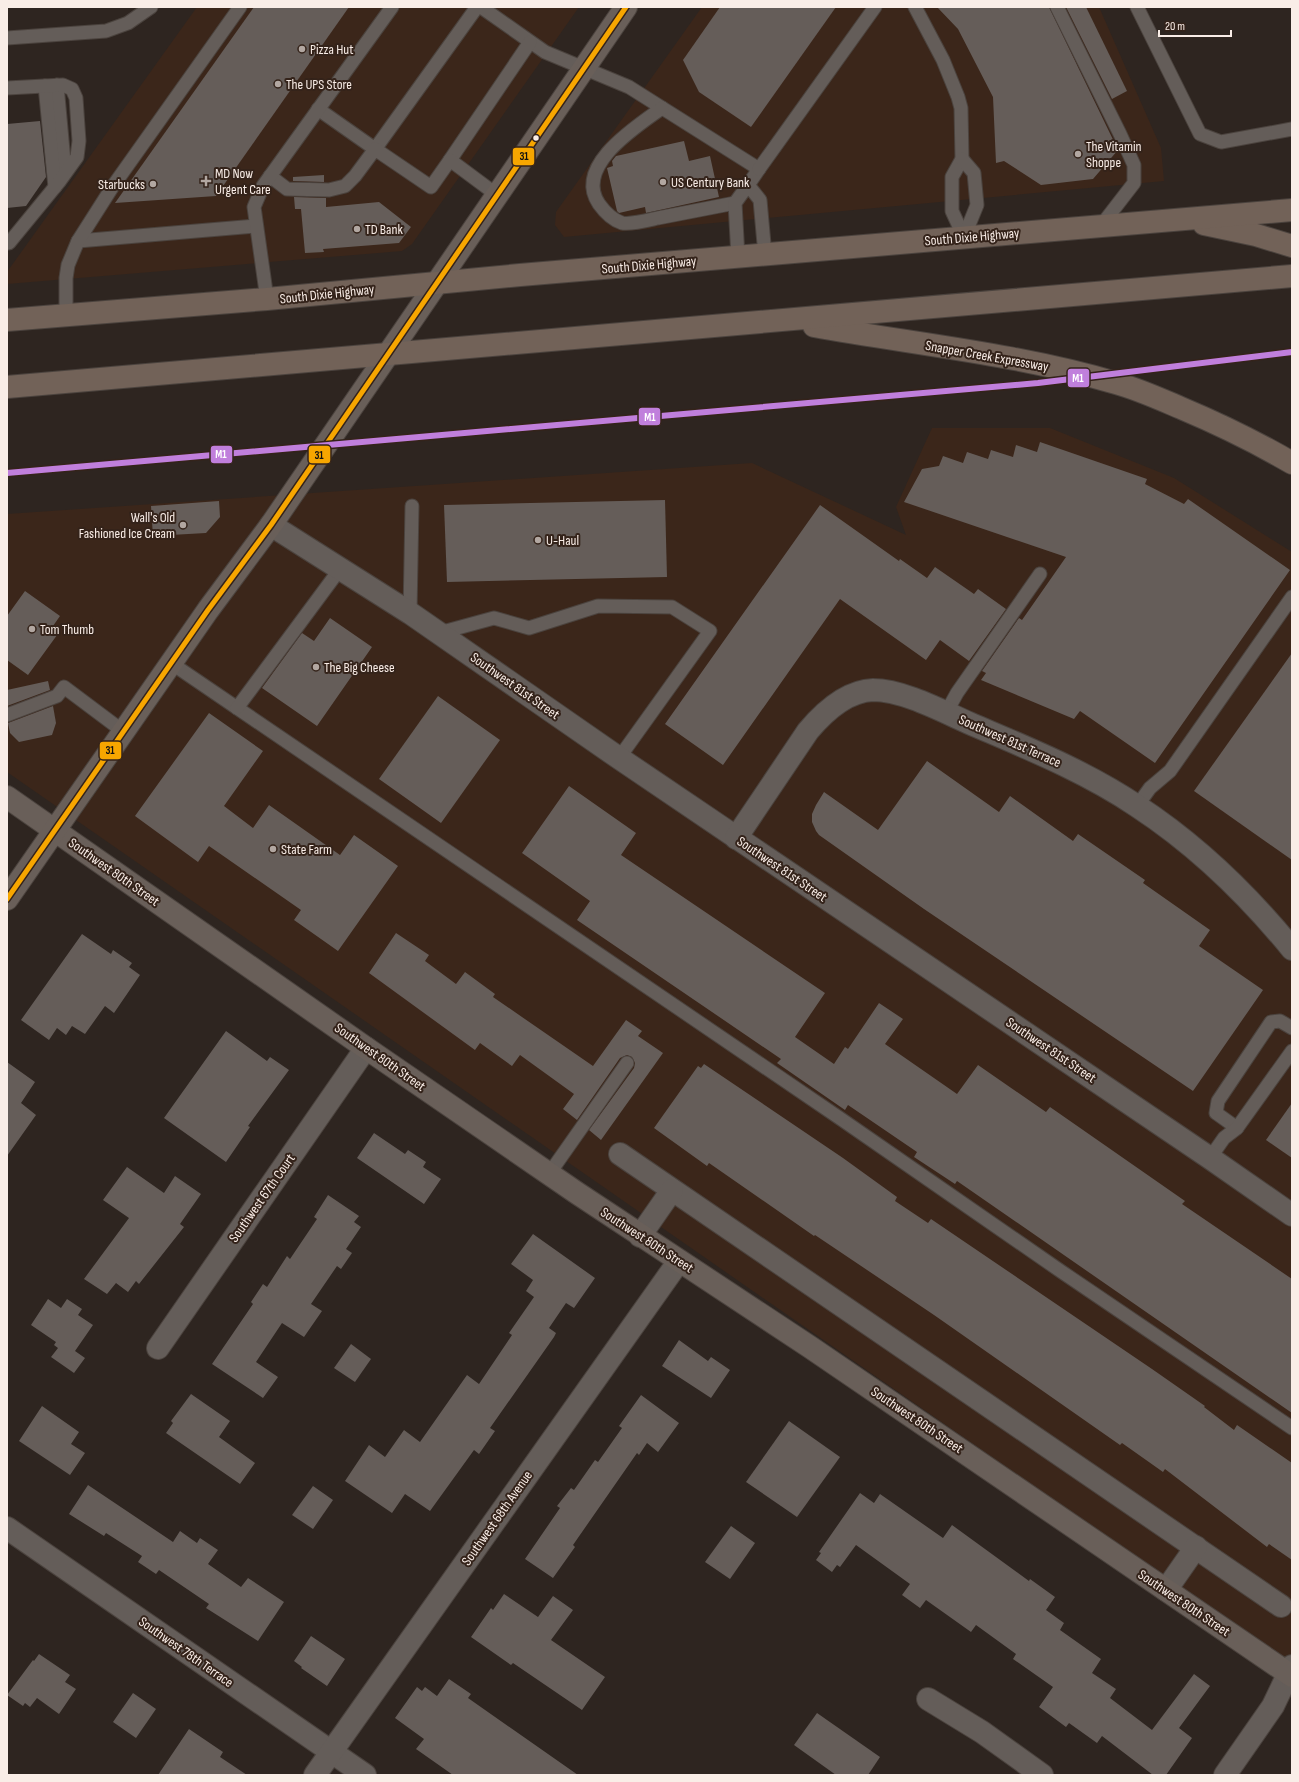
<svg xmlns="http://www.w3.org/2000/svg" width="1299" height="1782" viewBox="0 0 1299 1782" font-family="'Sofia Sans Condensed',sans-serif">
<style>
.built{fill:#3b261a}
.building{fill:#655d59}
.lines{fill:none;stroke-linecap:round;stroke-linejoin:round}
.lane-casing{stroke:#4b433e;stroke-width:15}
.street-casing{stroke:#4b433e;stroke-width:24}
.secondary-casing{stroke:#4b433e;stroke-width:24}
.highway-casing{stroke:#4b433e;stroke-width:24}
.lane{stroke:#645d59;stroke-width:13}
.street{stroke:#645d59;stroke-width:22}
.secondary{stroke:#695f59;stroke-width:22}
.highway{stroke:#726258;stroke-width:22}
.bus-1-casing{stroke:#34231a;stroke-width:8}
.bus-1{stroke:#f7a600;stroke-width:5}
.metro-1-casing{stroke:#34231a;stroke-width:9}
.metro-1{stroke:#c07fdc;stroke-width:6}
.poi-dot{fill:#b2a7a1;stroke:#34231a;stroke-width:1.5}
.bus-dot{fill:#f9ede7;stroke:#34231a;stroke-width:1.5}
.labels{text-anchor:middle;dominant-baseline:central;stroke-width:4;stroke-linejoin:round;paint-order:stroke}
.poi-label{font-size:14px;fill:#f9ede7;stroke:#34231a;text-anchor:start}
.street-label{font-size:14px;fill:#f9ede7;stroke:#34231a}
.line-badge{stroke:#34231a;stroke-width:1.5}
.badge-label{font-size:11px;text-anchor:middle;font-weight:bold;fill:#fff}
.pale-badge-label{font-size:11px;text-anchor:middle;font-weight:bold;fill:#111}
</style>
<rect width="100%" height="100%" fill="#2e2520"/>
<g class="built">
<path d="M 197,7 L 579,7 L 412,244 L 402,251 L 7,284 L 7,272 Z"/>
<path d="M 702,7 L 1099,7 L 1161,148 L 1164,181 L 564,237 L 555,225 L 556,212 Z"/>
<path d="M 932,428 L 1050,428 L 1174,478 L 1292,552 L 1292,1666 L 7,772 L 7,514 L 752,463 L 906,535 L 896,507 Z"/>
</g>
<g class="building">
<path d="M 254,7 L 349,7 L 216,196 L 115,203 Z"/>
<path d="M 720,7 L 836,7 L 751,127 L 699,92 L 683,60 Z"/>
<path d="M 937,7 L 1049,7 L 1118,150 L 1093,179 L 1041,185 L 1004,161 L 996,163 L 993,97 L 958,29 Z"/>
<path d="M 1066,7 L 1086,7 L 1127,91 L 1112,99 Z"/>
<path d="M 40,121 L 46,177 L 26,206 L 7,208 L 7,124 Z"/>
<path d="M 684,141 L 689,161 L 710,156 L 719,197 L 646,213 L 645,207 L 619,213 L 617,211 L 607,168 L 613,166 L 612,161 L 616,156 Z"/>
<path d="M 324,175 L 324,182 L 293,181 L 293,177 Z"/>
<path d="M 294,197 L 326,198 L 326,207 L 379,202 L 411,227 L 399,243 L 323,249 L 324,252 L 305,253 L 301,209 L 295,209 Z"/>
<path d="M 1040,442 L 1147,479 L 1145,484 L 1184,504 L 1188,499 L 1290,570 L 1155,763 L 1080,711 L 1074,719 L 981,680 L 986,673 L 982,671 L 1019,618 L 1022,620 L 1066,557 L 904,502 L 922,469 L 939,466 L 943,456 L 963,463 L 967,452 L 988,459 L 991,450 L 1013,457 L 1016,445 L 1037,452 Z"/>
<path d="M 665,500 L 667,577 L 447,582 L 444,505 Z"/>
<path d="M 219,501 L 220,517 L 206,533 L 153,536 L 151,506 Z"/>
<path d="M 820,505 L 899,561 L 900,559 L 927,578 L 935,567 L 974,594 L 978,589 L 1006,609 L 969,661 L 940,640 L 926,660 L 840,599 L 723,765 L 665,724 Z"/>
<path d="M 25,591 L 60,616 L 53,626 L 60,631 L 28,675 L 7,660 L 7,616 Z"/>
<path d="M 330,618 L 372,647 L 317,726 L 262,688 L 302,633 L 314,641 Z"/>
<path d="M 1292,653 L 1292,860 L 1194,791 Z"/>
<path d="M 48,681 L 50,690 L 7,706 L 7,690 Z"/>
<path d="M 438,696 L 500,740 L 441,823 L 379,779 Z"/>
<path d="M 53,706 L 56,723 L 52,735 L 19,742 L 10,733 L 8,723 Z"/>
<path d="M 209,713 L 263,751 L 224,806 L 253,828 L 269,805 L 340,855 L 354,835 L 398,866 L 338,951 L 294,920 L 301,910 L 209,846 L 198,862 L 135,816 Z"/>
<path d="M 927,761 L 999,812 L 1010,796 L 1073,841 L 1078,834 L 1145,880 L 1143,883 L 1210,930 L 1199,946 L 1263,990 L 1193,1091 L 924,909 L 819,835 L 816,831 L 812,822 L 812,814 L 816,805 L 824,792 L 878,830 Z"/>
<path d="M 569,786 L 636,833 L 621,855 L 825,993 L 795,1037 L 834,1064 L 845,1047 L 848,1049 L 879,1003 L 903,1019 L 885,1044 L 957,1094 L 978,1065 L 1046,1112 L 1050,1107 L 1185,1201 L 1182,1204 L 1292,1279 L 1292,1413 L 957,1181 L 955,1184 L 914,1157 L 917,1152 L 848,1105 L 845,1110 L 777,1063 L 781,1059 L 577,920 L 590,901 L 522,853 Z"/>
<path d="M 396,933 L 429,955 L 425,961 L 456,984 L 465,972 L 495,994 L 493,997 L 593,1066 L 626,1020 L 642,1031 L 638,1036 L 663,1053 L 601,1140 L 589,1130 L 634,1068 L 635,1063 L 632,1057 L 627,1055 L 620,1058 L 577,1120 L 563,1109 L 574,1094 L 520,1055 L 512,1066 L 480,1043 L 475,1050 L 369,973 Z"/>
<path d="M 82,934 L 111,954 L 113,950 L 132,963 L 129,967 L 140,975 L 114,1013 L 105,1006 L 85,1034 L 72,1026 L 66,1035 L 57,1028 L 49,1040 L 21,1020 Z"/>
<path d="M 226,1031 L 267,1061 L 270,1057 L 289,1070 L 248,1126 L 250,1127 L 226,1162 L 164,1118 Z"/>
<path d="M 7,1062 L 35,1082 L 21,1103 L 36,1115 L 7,1156 Z"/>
<path d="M 704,1064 L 843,1158 L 897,1197 L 895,1201 L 928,1223 L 931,1219 L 1152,1369 L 1205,1406 L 1204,1407 L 1234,1430 L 1237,1425 L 1292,1463 L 1292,1560 L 1269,1544 L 1267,1547 L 1165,1469 L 1163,1472 L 1122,1443 L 1120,1445 L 934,1315 L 815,1235 L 814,1236 L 709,1163 L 707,1166 L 654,1128 L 698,1066 L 701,1068 Z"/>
<path d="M 1292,1103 L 1292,1158 L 1266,1140 Z"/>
<path d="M 374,1133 L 405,1154 L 408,1150 L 426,1162 L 423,1167 L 441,1179 L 424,1204 L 357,1158 Z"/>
<path d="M 127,1167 L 164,1193 L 175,1176 L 201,1194 L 180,1224 L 184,1227 L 139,1284 L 136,1281 L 128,1292 L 116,1283 L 107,1294 L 84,1279 L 129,1218 L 103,1200 Z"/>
<path d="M 328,1195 L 359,1216 L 354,1222 L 361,1227 L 346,1249 L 352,1253 L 341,1269 L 337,1266 L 311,1304 L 322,1311 L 304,1337 L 282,1323 L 256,1362 L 278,1377 L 263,1398 L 212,1364 L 253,1304 L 251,1302 L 263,1284 L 267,1287 L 287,1256 L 290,1259 L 317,1219 L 314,1217 Z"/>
<path d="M 533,1234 L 595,1278 L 574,1308 L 566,1303 L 549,1328 L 556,1333 L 554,1337 L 490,1428 L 495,1431 L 479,1454 L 474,1450 L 430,1511 L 405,1494 L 392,1513 L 345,1481 L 369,1445 L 385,1457 L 404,1430 L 420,1442 L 467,1375 L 479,1384 L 512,1335 L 509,1333 L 534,1297 L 526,1291 L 533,1280 L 511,1264 Z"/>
<path d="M 48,1299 L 61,1308 L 67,1299 L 82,1309 L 78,1315 L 93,1325 L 75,1351 L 85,1358 L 74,1373 L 51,1357 L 58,1348 L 54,1345 L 56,1342 L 31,1325 Z"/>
<path d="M 679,1340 L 708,1361 L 711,1357 L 730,1370 L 711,1398 L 662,1366 Z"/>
<path d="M 351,1344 L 371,1359 L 355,1382 L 334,1368 Z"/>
<path d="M 191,1394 L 230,1421 L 219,1437 L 255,1463 L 240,1484 L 166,1433 L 173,1423 L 171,1421 Z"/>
<path d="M 641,1395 L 679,1423 L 658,1452 L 647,1443 L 639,1455 L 637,1453 L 573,1545 L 575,1547 L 553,1578 L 525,1559 L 560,1508 L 557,1506 L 571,1488 L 574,1490 L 595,1460 L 598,1462 L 622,1428 L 619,1426 Z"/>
<path d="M 42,1406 L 79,1432 L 71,1444 L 85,1453 L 70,1475 L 19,1441 Z"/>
<path d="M 789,1421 L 840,1457 L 797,1517 L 746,1482 Z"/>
<path d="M 88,1485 L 173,1542 L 180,1531 L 197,1543 L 200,1538 L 218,1550 L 208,1564 L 241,1587 L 248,1578 L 284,1602 L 258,1641 L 206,1608 L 209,1604 L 159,1570 L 156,1574 L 138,1562 L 142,1556 L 106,1533 L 104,1536 L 69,1514 Z"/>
<path d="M 313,1486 L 333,1500 L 313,1529 L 292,1515 Z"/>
<path d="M 860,1493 L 874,1503 L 880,1494 L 943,1538 L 952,1525 L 1029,1581 L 1030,1579 L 1055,1597 L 1046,1610 L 1064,1623 L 1060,1630 L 1101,1659 L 1092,1673 L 1116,1689 L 1110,1698 L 1152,1730 L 1194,1674 L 1210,1686 L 1179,1728 L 1192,1738 L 1166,1775 L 1153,1775 L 1102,1736 L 1097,1743 L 1069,1723 L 1066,1727 L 1039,1707 L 1053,1687 L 1013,1659 L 1016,1654 L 976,1625 L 971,1632 L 926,1600 L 920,1608 L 902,1595 L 910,1584 L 856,1545 L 840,1567 L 837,1565 L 832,1572 L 816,1560 L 821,1553 L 819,1552 Z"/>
<path d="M 731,1526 L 755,1543 L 730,1579 L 705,1562 Z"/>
<path d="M 504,1594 L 538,1617 L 553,1596 L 573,1610 L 551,1640 L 605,1677 L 582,1710 L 513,1663 L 511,1665 L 471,1637 L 491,1608 L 493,1610 Z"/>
<path d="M 311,1636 L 345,1659 L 327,1686 L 301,1668 L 302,1667 L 294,1661 Z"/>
<path d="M 39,1654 L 70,1675 L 65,1682 L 76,1689 L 59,1714 L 37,1698 L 30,1707 L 25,1703 L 23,1706 L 7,1695 L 33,1660 L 34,1661 Z"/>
<path d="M 449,1679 L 471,1694 L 468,1698 L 578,1775 L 453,1775 L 416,1749 L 424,1739 L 395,1718 L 417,1687 L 422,1691 L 425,1687 L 437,1696 Z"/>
<path d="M 133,1693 L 156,1709 L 136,1738 L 113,1722 Z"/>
<path d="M 817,1713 L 880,1757 L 868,1775 L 836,1775 L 794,1745 Z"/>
<path d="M 189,1729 L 223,1752 L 220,1757 L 247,1775 L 158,1775 Z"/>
</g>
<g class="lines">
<g class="lane-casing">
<g id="lane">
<path d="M 481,7 L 545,52 L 629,87 L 759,169 L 748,185"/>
<path d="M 915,7 L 943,60 L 958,97 L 961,108 L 962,159 L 952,177 L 952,211 L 964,237"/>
<path d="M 1057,7 L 1120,134 L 1134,165 L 1134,183 L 1100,227"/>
<path d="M 1137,7 L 1200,134 L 1221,142 L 1292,129"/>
<path d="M 7,38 L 106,31 L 128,23 L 151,7"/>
<path d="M 57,85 L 65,173"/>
<path d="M 45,86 L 55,187"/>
<path d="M 7,88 L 63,85 L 72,89 L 76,98 L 79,141 L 77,157 L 59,182 L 9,243 L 7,243"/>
<path d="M 662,108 C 637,126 573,166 599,204 C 604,211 613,220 622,223 C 630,225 649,220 658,218 C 684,213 709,208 735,203"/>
<path d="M 318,109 L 375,149 L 477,7"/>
<path d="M 962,159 L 974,173 L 977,205 L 964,237"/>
<path d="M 450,160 L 530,42"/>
<path d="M 759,169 L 875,7"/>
<path d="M 270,176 L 287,189 L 329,190 L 345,186 L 355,176 L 375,149 L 431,187 L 450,160 L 497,195"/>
<path d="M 78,241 L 256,226"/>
<path d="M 738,257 L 735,203 L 748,185 L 760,200 L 765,255"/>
<path d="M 267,299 L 254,207 L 263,186 L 392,7"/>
<path d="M 66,314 L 66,278 L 68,265 L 78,241 L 113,186 L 240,7"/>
<path d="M 410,613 L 412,506"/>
<path d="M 439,633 L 494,618 L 529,628 L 598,606 L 672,607 L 710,631 L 619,758"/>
<path d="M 171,663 L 841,1119 L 1062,1272 L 1292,1428"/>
<path d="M 237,708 L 340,569"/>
<path d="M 946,713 L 957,693 L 1040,574"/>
<path d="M 7,715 L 57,696 L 64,687 L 124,732"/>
<path d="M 1137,806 L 1150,788 L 1170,771 L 1292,597"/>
<path d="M 1237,1128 L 1216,1113 L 1218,1101 L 1271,1022 L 1280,1021 L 1292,1028"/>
<path d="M 1210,1158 L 1224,1138 L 1237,1128 L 1292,1051"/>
<path d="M 549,1174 L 627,1063"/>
</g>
</g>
<g class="street-casing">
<g id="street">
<path d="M 271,525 L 410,613 L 619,758 L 1210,1158 L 1292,1215"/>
<path d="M 736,838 L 808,731 C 824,712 846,691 873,690 C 903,690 942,711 969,723 C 1027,748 1085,771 1137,806 C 1195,844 1248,895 1292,949"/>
<path d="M 620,1154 L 1281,1606"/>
<path d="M 640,1236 L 672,1190"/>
<path d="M 158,1348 L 366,1048"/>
<path d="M 7,1528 L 365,1775"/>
<path d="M 1166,1590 L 1196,1547"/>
<path d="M 928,1699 L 982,1732 L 1042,1775"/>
<path d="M 315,1775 L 679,1261"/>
<path d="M 1225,1775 L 1273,1706 L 1292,1666"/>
</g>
</g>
<g class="secondary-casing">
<g id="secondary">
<path d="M 7,797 L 366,1048 L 577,1193 L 810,1347 L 1292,1676"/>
<path d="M 7,899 L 208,610 L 271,525 L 626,7"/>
</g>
</g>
<g class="highway-casing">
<g id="highway">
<path d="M 1204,224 L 1256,235 L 1292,246"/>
<path d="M 7,320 L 267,299 L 520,275 L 1292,210"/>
<path d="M 814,326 C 914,344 1018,354 1116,383 C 1138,389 1160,399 1181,408 C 1219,424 1256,442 1292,463"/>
<path d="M 7,387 L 1292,276"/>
</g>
</g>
<use href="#lane" class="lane"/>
<use href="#street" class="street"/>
<use href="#secondary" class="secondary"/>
<use href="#highway" class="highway"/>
<g class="bus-1-casing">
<path id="bus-1" d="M 7,899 L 208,610 L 271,525 L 626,7"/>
</g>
<use href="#bus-1" class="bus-1"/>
<g class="metro-1-casing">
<path id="metro-1" d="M 7,473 L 1038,383 L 1292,352"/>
</g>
<use href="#metro-1" class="metro-1"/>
</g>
<g class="poi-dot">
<circle cx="302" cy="49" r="4"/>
<circle cx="278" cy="84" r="4"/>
<circle cx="1078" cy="154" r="4"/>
<path d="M204 175h4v4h4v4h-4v4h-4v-4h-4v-4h4z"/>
<circle cx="663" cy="182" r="4"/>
<circle cx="153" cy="184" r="4"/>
<circle cx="357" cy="229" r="4"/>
<circle cx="183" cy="525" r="4"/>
<circle cx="538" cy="540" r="4"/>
<circle cx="32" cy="629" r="4"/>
<circle cx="316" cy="667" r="4"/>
<circle cx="273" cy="849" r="4"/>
</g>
<circle class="bus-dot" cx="536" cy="138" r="3.5"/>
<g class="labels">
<g class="poi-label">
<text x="310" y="49">Pizza Hut</text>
<text x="286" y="84">The UPS Store</text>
<text x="1086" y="146">The Vitamin<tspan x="1086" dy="16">Shoppe</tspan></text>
<text x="215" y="173">MD Now<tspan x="215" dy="16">Urgent Care</tspan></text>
<text x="671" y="182">US Century Bank</text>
<text x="145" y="184" text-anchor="end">Starbucks</text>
<text x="365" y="229">TD Bank</text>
<text x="175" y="517" text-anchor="end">Wall's Old<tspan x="175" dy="16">Fashioned Ice Cream</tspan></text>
<text x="546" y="540">U-Haul</text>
<text x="40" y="629">Tom Thumb</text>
<text x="324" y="667">The Big Cheese</text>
<text x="281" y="849">State Farm</text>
</g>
<g class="street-label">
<text transform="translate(972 237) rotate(-5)">South Dixie Highway</text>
<text transform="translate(649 265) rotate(-5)">South Dixie Highway</text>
<text transform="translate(327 294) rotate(-6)">South Dixie Highway</text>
<text transform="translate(987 356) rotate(10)">Snapper Creek Expressway</text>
<text transform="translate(515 686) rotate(35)">Southwest 81st Street</text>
<text transform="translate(1010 741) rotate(24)">Southwest 81st Terrace</text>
<text transform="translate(782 869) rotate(34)">Southwest 81st Street</text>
<text transform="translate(114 872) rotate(35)">Southwest 80th Street</text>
<text transform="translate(1051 1050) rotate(34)">Southwest 81st Street</text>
<text transform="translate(380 1057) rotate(35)">Southwest 80th Street</text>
<text transform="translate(262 1198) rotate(-55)">Southwest 67th Court</text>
<text transform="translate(647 1240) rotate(33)">Southwest 80th Street</text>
<text transform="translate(917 1420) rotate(34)">Southwest 80th Street</text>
<text transform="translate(497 1518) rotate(-55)">Southwest 68th Avenue</text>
<text transform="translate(1184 1603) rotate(34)">Southwest 80th Street</text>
<text transform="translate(186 1652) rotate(35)">Southwest 78th Terrace</text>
</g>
</g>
<g class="line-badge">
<rect x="512" y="147" width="23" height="19" rx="4" fill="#f7a600"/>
<rect x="1067" y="368" width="23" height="20" rx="4" fill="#c07fdc"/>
<rect x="638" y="407" width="23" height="19" rx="4" fill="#c07fdc"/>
<rect x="210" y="445" width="23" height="19" rx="4" fill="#c07fdc"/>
<rect x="308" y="445" width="23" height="19" rx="4" fill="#f7a600"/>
<rect x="99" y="741" width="23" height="19" rx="4" fill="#f7a600"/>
</g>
<g class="badge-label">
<text x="1078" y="382">M1</text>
<text x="650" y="421">M1</text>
<text x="221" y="458">M1</text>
</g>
<g class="pale-badge-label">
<text x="524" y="160">31</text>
<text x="319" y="459">31</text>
<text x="110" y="754">31</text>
</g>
<rect width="1299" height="1782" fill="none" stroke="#f9ede7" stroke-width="16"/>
<path d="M1159 30v6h72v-6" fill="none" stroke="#f9ede7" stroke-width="2"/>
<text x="1165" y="30" font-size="12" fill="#f9ede7" stroke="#34231a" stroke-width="3" paint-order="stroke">20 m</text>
</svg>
